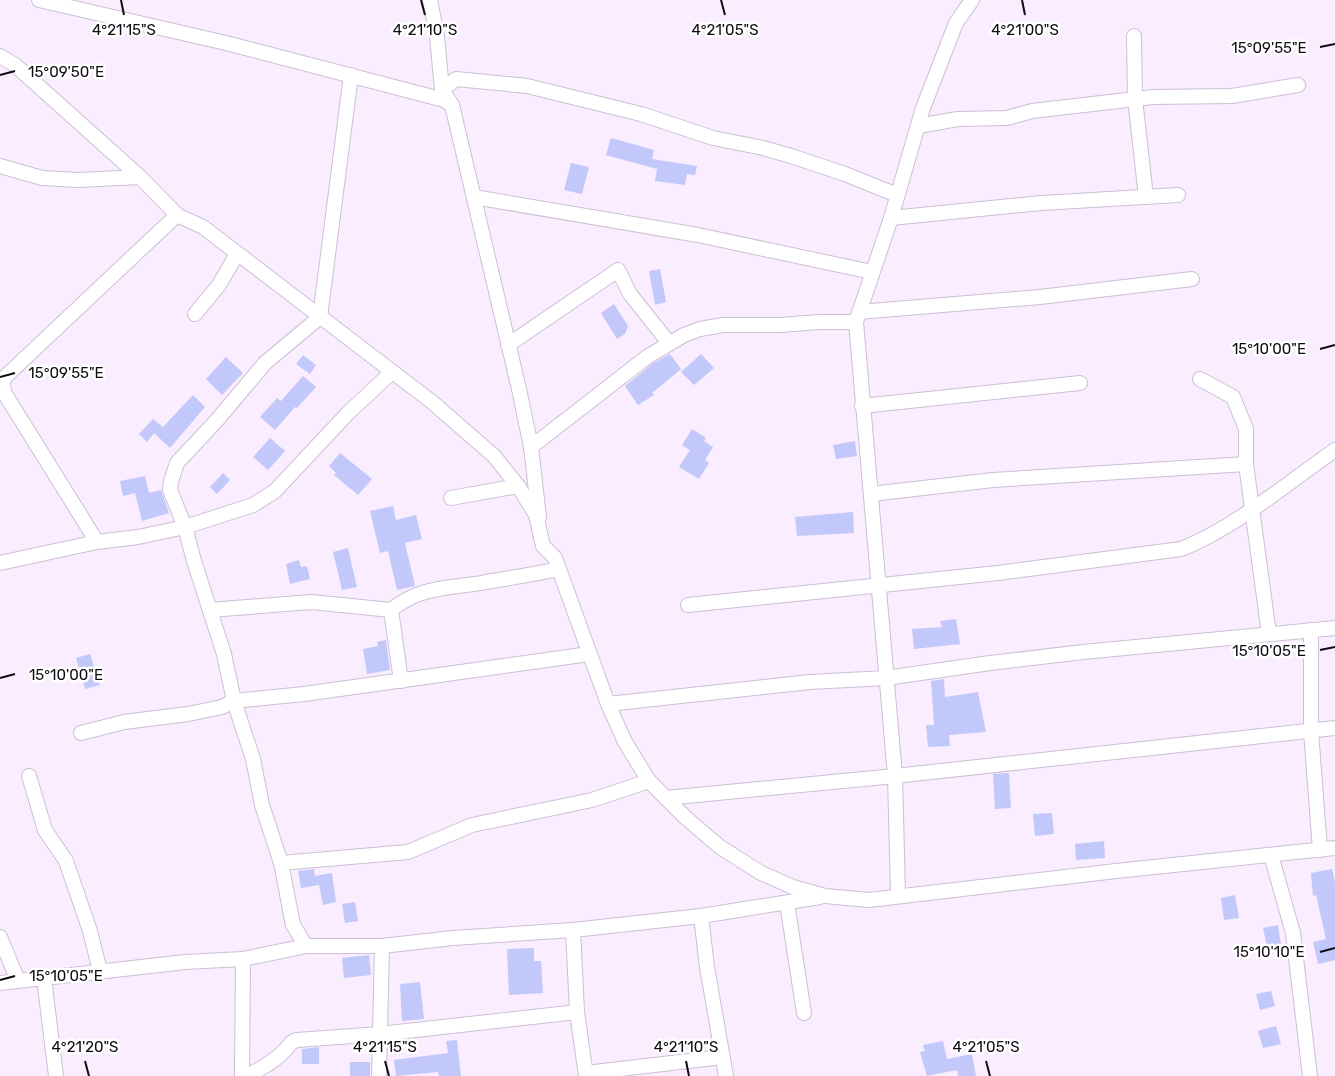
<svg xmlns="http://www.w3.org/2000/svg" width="1335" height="1076" viewBox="0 0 1335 1076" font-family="Rubik,sans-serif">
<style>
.building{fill:#c3c8fb}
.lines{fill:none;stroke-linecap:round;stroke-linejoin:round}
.street-casing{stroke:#cdbfd4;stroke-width:16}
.street{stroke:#fff;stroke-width:14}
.ticks{fill:none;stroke:#0f0b12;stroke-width:2}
.ticks-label{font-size:15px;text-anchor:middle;fill:#0f0b12;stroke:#fff;stroke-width:5;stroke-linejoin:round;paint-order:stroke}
</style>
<rect width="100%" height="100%" fill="#f9edff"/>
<g class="building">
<path d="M 611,138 L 654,150 L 652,159 L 697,166 L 695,175 L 687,174 L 685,185 L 655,181 L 657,169 L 606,155 Z"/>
<path d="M 571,163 L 589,167 L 582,194 L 564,190 Z"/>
<path d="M 660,269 L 666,302 L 655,305 L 649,271 Z"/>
<path d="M 614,304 L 628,326 L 625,334 L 617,339 L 601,313 Z"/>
<path d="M 670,354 L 681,369 L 652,393 L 654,395 L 638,405 L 625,386 L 652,364 Z"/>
<path d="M 701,354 L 714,368 L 694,385 L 681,372 Z"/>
<path d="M 303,355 L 316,365 L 310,374 L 296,364 Z"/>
<path d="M 226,357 L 243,373 L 222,395 L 206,379 Z"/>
<path d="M 303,376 L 316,387 L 297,408 L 295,407 L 275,430 L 260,417 L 277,398 L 281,401 Z"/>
<path d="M 193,395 L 205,407 L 170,448 L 154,433 L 147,442 L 139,434 L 153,419 L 163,427 Z"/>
<path d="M 692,429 L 706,438 L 704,441 L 713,447 L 705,460 L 709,463 L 699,479 L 679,467 L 690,450 L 682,445 Z"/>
<path d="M 270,438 L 285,451 L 268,470 L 253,457 Z"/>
<path d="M 855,441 L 857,456 L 836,459 L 833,445 Z"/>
<path d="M 340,453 L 372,479 L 358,495 L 334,475 L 336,473 L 329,466 Z"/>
<path d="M 223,473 L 230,480 L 217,494 L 210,487 Z"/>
<path d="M 145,476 L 149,493 L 161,490 L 169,513 L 142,521 L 135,493 L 123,496 L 120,481 Z"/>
<path d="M 393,506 L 396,520 L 416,515 L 422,539 L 405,543 L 415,586 L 397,590 L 388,551 L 380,553 L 370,511 Z"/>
<path d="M 853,512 L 854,533 L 797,536 L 795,517 Z"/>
<path d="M 348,548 L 357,587 L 342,590 L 333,552 Z"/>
<path d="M 299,560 L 301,567 L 307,566 L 310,579 L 290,584 L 286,564 Z"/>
<path d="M 956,619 L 960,644 L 914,649 L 912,629 L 942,627 L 940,621 Z"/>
<path d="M 386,640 L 390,670 L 367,674 L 363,649 L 378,646 L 377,642 Z"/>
<path d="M 90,654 L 100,685 L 85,689 L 76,658 Z"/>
<path d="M 944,679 L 945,697 L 978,692 L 986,732 L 949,735 L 950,746 L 928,747 L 926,725 L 934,725 L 931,681 Z"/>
<path d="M 1009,773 L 1011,808 L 995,809 L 993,774 Z"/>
<path d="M 1052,813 L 1054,834 L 1035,836 L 1033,814 Z"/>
<path d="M 1104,841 L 1105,858 L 1076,860 L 1075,844 Z"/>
<path d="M 314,869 L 315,876 L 332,873 L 336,902 L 323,905 L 319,885 L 301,888 L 298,871 Z"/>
<path d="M 1332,869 L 1335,882 L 1335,960 L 1318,964 L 1313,942 L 1326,939 L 1316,895 L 1313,896 L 1311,873 Z"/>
<path d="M 1235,895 L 1239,918 L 1224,920 L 1221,898 Z"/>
<path d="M 355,902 L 358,921 L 345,923 L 342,904 Z"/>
<path d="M 1278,925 L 1281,945 L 1267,947 L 1263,928 Z"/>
<path d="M 534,948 L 534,961 L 541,961 L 543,993 L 509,995 L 507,949 Z"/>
<path d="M 369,955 L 371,975 L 344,978 L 342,958 Z"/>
<path d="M 420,982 L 424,1019 L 402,1021 L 400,984 Z"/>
<path d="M 1271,991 L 1275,1006 L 1260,1010 L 1256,994 Z"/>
<path d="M 1276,1026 L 1281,1044 L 1263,1048 L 1258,1031 Z"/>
<path d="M 457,1040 L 461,1076 L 439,1076 L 438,1072 L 396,1076 L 394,1060 L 448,1053 L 446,1041 Z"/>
<path d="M 943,1041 L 947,1059 L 972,1054 L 976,1076 L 958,1076 L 957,1070 L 927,1076 L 920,1052 L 925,1051 L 923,1045 Z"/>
<path d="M 319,1047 L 319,1064 L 302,1064 L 302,1049 Z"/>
<rect x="350" y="1062" width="20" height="14"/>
</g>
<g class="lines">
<g class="street-casing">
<g id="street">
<path d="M 39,0 L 226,43 L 444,100 L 450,104"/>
<path d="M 430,0 L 437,36 L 442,90 L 452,105 L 519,389 L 531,447 L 539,517"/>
<path d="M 1134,36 L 1135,99 L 1146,197"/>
<path d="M 0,56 L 15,65 L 140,177 L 177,215 L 203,227 L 432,402 L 494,456 L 518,486 L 536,515 L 543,546 L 555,558 L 608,704 L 625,742 L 649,781 L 686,818 L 720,847 L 761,873 L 793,887 L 825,896 L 869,900 L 1116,871 L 1335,848"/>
<path d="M 442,90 L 456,79 L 527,86 L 641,114 L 713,138 L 763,148 L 791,156 L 845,174 L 897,195"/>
<path d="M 918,126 L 958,119 L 1007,118 L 1032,111 L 1153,97 L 1232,96 L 1298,85"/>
<path d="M 0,166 L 42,178 L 79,180 L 140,177"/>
<path d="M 474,197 L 698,235 L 872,272"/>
<path d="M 891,218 L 1041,203 L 1178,195"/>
<path d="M 859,312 L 1040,297 L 1192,279"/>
<path d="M 195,314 L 219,285 L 237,254"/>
<path d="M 508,345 L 618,270 L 630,294 L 669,343"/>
<path d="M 1200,379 L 1233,397 L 1246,429 L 1246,464 L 1269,634"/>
<path d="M 862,406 L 1080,383"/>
<path d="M 531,447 L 647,357 L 684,335 L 700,329 L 723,325 L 780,325 L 819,322 L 856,322"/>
<path d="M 871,494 L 993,480 L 1246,464"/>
<path d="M 451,498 L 518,486"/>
<path d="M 97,542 L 5,394 L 2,382 L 6,376 L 177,215"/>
<path d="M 0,563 L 97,542 L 138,537 L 185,527 L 253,505 L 275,491 L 348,413 L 391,373"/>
<path d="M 688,605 L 998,573 L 1181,549 C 1233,529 1289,482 1335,450"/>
<path d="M 210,610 L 311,602 L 391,610 C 422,585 450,589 486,582 C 511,578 535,574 559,569"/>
<path d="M 391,610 L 401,681"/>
<path d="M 1311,630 L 1311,731 L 1320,850"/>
<path d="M 608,704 L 810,682 L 886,678 L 990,663 L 1083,652 L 1335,628"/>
<path d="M 81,733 L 124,722 L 188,714 L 222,707 L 234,701 L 304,694 L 589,654"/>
<path d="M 29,776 L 45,830 L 66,861 L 90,931 L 100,971"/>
<path d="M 666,798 L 895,776 L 1335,728"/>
<path d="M 1271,855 L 1293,933 L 1310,1076"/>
<path d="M 281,863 L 408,852 L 472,825 L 592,800 L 649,781"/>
<path d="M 898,895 L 895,776 L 856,322 L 891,218 L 923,108 L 956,23 L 972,0"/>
<path d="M 787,903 L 804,1013"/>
<path d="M 701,916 L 707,967 L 726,1076"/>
<path d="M 573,930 L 577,1012 L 586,1076"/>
<path d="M 0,937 L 18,981"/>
<path d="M 306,946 L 293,925 L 281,863 L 262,805 L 253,759 L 234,701 L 224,654 L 194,561 L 185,527 L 170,490 L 171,481 L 177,463 L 218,419 L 265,363 L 320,317 L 351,75"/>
<path d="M 44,978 L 56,1076"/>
<path d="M 0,983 L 185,962 L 243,959 L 306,946 L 382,946 L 453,938 L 573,930 L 701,916 L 820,897"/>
<path d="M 586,1073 L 723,1057"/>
<path d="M 242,1076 L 243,959"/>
<path d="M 248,1076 C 261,1068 276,1061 286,1049 C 291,1044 291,1041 297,1040 L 380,1034 L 577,1012"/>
<path d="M 379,1076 L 382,946"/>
</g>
</g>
<use href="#street" class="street"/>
</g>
<path class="ticks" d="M 121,0 L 124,15M 421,0 L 425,15M 721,0 L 725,15M 1022,0 L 1025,15M 1320,47 L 1335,44M 0,75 L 15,71M 1320,349 L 1335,345M 0,377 L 15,373M 1320,650 L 1335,647M 0,678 L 15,674M 1320,952 L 1335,948M 0,980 L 15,976M 85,1061 L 89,1076M 385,1061 L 389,1076M 686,1061 L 689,1076M 986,1061 L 990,1076"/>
<g class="ticks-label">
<text x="124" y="35">4°21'15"S</text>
<text x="425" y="35">4°21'10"S</text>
<text x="725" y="35">4°21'05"S</text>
<text x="1025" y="35">4°21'00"S</text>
<text x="1269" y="53">15°09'55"E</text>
<text x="66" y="77">15°09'50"E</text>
<text x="1269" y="354">15°10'00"E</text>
<text x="66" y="378">15°09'55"E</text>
<text x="1269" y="656">15°10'05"E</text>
<text x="66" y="680">15°10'00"E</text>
<text x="1269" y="957">15°10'10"E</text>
<text x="66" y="981">15°10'05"E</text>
<text x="85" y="1052">4°21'20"S</text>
<text x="385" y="1052">4°21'15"S</text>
<text x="686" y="1052">4°21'10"S</text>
<text x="986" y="1052">4°21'05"S</text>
</g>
</svg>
